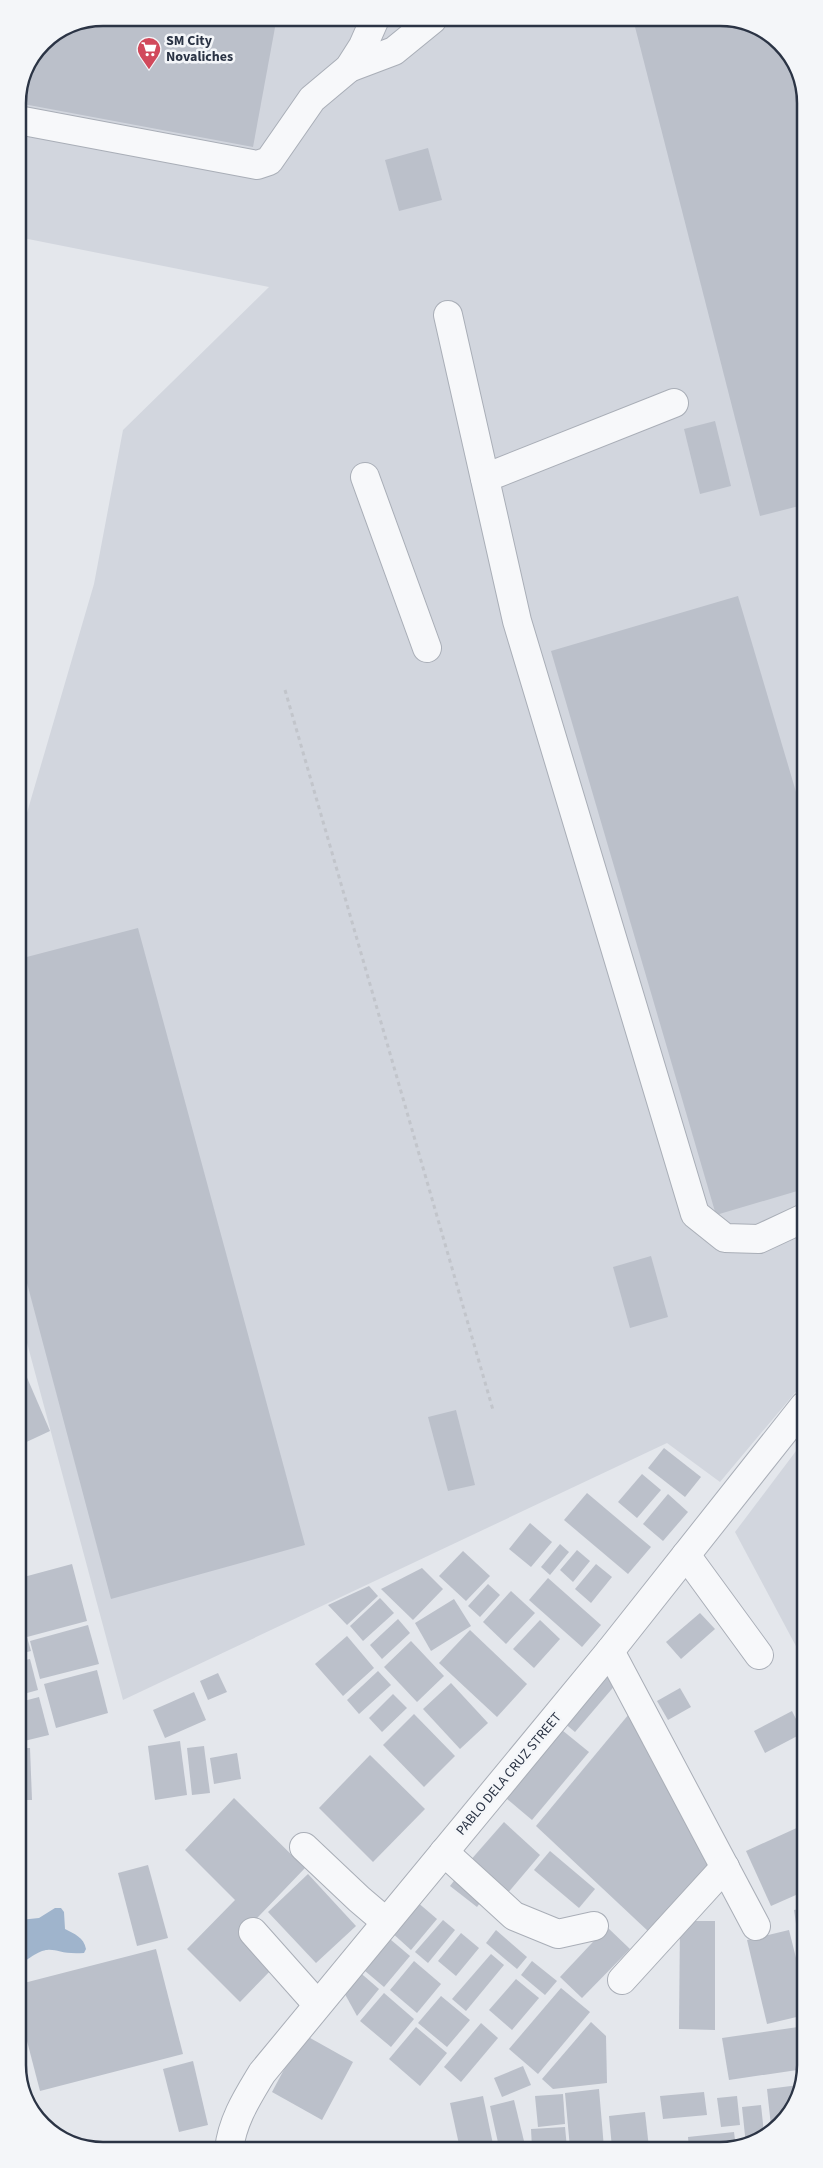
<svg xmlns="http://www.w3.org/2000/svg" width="823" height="2168" viewBox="0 0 823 2168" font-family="'Source Sans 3',sans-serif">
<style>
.built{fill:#d2d6de}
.water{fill:#9fb4cc}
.building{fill:#bbc0ca}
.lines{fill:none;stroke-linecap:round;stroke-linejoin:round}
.minor-casing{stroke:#a9aeb7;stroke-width:30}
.path{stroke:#c2c5cb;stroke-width:3;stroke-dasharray:4 4;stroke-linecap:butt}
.minor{stroke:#f7f8fa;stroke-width:28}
.labels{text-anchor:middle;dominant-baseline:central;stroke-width:5;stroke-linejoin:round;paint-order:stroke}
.poi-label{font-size:14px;font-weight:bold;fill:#2b3445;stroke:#f4f6f9;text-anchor:start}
.street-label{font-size:14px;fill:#2b3445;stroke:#f4f6f9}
.rim{fill:none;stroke:#2b3445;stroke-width:2.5}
</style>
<rect width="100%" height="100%" fill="#e4e7ec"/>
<g class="built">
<path d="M 726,18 L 776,39 L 802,81 L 804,1382 L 720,1482 L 667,1443 L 123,1700 L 19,1313 L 19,840 L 94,584 L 123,430 L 269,287 L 18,237 L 18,98 L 43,42 L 71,24 Z"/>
<path d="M 805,1439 L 805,1663 L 735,1532 Z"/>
</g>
<path class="water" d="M 55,1908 L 61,1908 L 64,1912 L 65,1929 C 74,1934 84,1937 86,1949 L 84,1953 C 49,1956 55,1938 20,1965 L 20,1920 L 39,1918 Z"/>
<g class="building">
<path d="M 726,18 L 776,39 L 802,81 L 803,505 L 760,516 L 633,19 Z"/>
<path d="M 276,22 L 253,147 L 18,103 L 18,98 L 43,42 L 71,24 Z"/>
<path d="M 428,148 L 442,200 L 399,211 L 385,160 Z"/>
<path d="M 715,421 L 731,486 L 700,494 L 684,429 Z"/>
<path d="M 803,573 L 803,600 L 796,575 Z"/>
<path d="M 738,596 L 804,819 L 804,1189 L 716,1215 L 551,651 Z"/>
<path d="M 138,928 L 305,1545 L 111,1599 L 19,1253 L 19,959 Z"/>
<path d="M 651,1256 L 668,1317 L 630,1328 L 613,1267 Z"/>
<path d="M 19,1359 L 50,1431 L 20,1445 Z"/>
<path d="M 456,1410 L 475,1485 L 448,1491 L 428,1417 Z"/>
<path d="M 664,1448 L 701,1477 L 685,1497 L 648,1468 Z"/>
<path d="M 642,1474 L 661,1490 L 637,1518 L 618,1502 Z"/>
<path d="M 587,1493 L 651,1547 L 628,1574 L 564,1520 Z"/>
<path d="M 668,1494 L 688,1512 L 663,1541 L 643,1524 Z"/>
<path d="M 530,1523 L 552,1542 L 531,1567 L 509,1549 Z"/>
<path d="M 560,1544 L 569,1552 L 550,1575 L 541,1567 Z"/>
<path d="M 577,1550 L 590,1561 L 573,1582 L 560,1570 Z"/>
<path d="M 463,1551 L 490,1576 L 466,1601 L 439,1576 Z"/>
<path d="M 72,1564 L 87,1621 L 27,1637 L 31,1651 L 20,1654 L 20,1578 Z"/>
<path d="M 596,1564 L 612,1577 L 591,1603 L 575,1589 Z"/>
<path d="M 422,1568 L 443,1589 L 413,1620 L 381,1589 Z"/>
<path d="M 548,1578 L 601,1625 L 582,1647 L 529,1600 Z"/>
<path d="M 488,1584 L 500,1595 L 480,1617 L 468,1606 Z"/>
<path d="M 369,1586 L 378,1596 L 347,1625 L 328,1605 Z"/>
<path d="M 511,1591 L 535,1613 L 506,1644 L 483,1622 Z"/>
<path d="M 380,1598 L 394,1613 L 363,1641 L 350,1626 Z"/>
<path d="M 454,1599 L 471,1626 L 431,1651 L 415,1623 Z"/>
<path d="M 700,1613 L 715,1629 L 681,1659 L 666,1642 Z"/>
<path d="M 398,1619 L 410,1633 L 382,1659 L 370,1645 Z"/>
<path d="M 540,1620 L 560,1639 L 534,1668 L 513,1649 Z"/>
<path d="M 88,1625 L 99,1664 L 40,1679 L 30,1641 Z"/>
<path d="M 470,1630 L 527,1684 L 497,1717 L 439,1663 Z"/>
<path d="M 347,1636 L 374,1668 L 343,1696 L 315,1664 Z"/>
<path d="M 411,1641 L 444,1676 L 417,1702 L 384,1667 Z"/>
<path d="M 30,1659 L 38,1690 L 20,1695 L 20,1661 Z"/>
<path d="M 97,1670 L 108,1713 L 56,1728 L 44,1684 Z"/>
<path d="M 378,1671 L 391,1685 L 359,1714 L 347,1700 Z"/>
<path d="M 604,1672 L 617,1683 L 575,1732 L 563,1722 Z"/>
<path d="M 218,1673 L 227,1692 L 208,1700 L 200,1681 Z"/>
<path d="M 451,1683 L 488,1723 L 460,1749 L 423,1709 Z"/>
<path d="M 680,1688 L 691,1707 L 668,1720 L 657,1701 Z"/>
<path d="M 194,1692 L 206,1720 L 165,1738 L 153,1710 Z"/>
<path d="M 393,1694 L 407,1708 L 382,1732 L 369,1718 Z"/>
<path d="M 39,1697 L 49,1735 L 20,1742 L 20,1702 Z"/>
<path d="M 634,1708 L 717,1858 L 649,1932 L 536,1826 Z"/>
<path d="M 792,1711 L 803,1733 L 765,1753 L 754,1731 Z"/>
<path d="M 414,1714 L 455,1756 L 424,1787 L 383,1745 Z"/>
<path d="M 557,1726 L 589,1752 L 532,1820 L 501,1794 Z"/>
<path d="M 180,1741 L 187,1795 L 155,1800 L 148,1746 Z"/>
<path d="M 204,1746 L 210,1793 L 192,1795 L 187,1748 Z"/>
<path d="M 20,1748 L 30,1748 L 32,1800 L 20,1800 Z"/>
<path d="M 237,1753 L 241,1779 L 214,1784 L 210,1758 Z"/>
<path d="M 370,1755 L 425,1809 L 373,1862 L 319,1808 Z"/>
<path d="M 234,1798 L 305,1868 L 240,1936 L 273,1968 L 240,2002 L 187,1949 L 235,1900 L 185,1850 Z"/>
<path d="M 504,1822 L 540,1855 L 506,1895 L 469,1862 Z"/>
<path d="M 801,1826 L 805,1836 L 805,1891 L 771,1906 L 746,1851 Z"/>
<path d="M 550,1851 L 595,1889 L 579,1908 L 534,1870 Z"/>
<path d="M 148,1865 L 168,1938 L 137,1946 L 118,1873 Z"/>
<path d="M 460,1873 L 487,1893 L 477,1907 L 450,1886 Z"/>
<path d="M 308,1874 L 356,1926 L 316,1963 L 268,1912 Z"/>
<path d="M 416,1901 L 437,1919 L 411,1950 L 390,1931 Z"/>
<path d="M 805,1908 L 805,1951 L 800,1951 L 794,1910 Z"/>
<path d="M 443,1920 L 455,1930 L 428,1963 L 415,1952 Z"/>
<path d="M 680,1921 L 715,1921 L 715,2030 L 679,2029 Z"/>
<path d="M 607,1927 L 630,1949 L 582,1998 L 560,1977 Z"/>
<path d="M 496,1930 L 527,1957 L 517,1969 L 486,1943 Z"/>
<path d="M 789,1930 L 796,1958 L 805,1955 L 805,2015 L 767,2024 L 747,1940 Z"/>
<path d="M 461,1933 L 479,1948 L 456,1976 L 438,1961 Z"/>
<path d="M 384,1934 L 410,1956 L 384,1987 L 358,1965 Z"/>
<path d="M 156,1949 L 183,2054 L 40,2091 L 20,2014 L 20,1984 Z"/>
<path d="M 491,1954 L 504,1965 L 466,2011 L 452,1999 Z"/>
<path d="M 414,1961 L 441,1984 L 417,2013 L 390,1990 Z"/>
<path d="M 532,1961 L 557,1981 L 545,1995 L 521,1975 Z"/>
<path d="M 356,1969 L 379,1989 L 357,2016 L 341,1987 Z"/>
<path d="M 516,1979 L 539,1998 L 512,2030 L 489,2010 Z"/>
<path d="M 561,1988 L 590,2012 L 538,2074 L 509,2049 Z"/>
<path d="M 384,1993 L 414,2019 L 391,2047 L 360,2021 Z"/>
<path d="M 441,1996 L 470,2020 L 447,2047 L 418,2023 Z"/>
<path d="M 591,2022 L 606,2036 L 607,2083 L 553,2089 L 542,2079 Z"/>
<path d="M 481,2023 L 498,2038 L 461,2082 L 444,2067 Z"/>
<path d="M 805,2026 L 804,2069 L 729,2080 L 722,2038 Z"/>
<path d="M 416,2027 L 447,2053 L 420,2086 L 389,2059 Z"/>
<path d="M 303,2034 L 353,2062 L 322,2120 L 272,2092 Z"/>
<path d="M 193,2061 L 208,2125 L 179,2132 L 163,2069 Z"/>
<path d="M 523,2066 L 531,2085 L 502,2097 L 494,2078 Z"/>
<path d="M 799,2085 L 788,2117 L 771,2126 L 767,2089 Z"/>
<path d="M 599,2089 L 604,2148 L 570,2148 L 565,2093 Z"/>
<path d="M 704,2092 L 707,2115 L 663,2119 L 660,2096 Z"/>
<path d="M 563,2094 L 565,2124 L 538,2127 L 535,2096 Z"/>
<path d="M 483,2096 L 494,2149 L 460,2149 L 450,2103 Z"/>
<path d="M 737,2096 L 740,2125 L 721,2127 L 717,2098 Z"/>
<path d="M 514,2100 L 524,2141 L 499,2147 L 490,2106 Z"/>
<path d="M 761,2105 L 764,2133 L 746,2145 L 742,2107 Z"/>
<path d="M 645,2112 L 649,2148 L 612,2148 L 609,2116 Z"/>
<path d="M 565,2127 L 567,2148 L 532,2148 L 531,2129 Z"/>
<path d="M 734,2132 L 736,2148 L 689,2148 L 688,2137 Z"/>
<path d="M 675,2143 L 675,2148 L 657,2148 L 656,2145 Z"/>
</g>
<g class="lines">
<g class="minor-casing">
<g id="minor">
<path d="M 349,68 L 394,51 L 432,20"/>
<path d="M 18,120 L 257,165 L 269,161 L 312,99 L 349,68 L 363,46 L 374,21"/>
<path d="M 448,315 L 517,621 L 695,1214 L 725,1238 L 759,1239 L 804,1218"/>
<path d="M 365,477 L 427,648"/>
<path d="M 485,478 L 674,403"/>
<path d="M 686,1555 L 759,1655"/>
<path d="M 610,1651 L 756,1926"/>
<path d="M 304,1847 L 359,1899 L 386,1922"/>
<path d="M 444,1852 L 514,1916 L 558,1934 L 594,1926"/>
<path d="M 253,1932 L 317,2004"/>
<path d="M 622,1980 L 725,1867"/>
<path d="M 229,2150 C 232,2121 247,2098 262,2073 L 610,1651 L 804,1406"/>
</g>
</g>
<path class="path" d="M 285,690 L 493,1410"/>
<use href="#minor" class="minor"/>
</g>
<defs>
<g id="supermarket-pin" transform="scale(1.25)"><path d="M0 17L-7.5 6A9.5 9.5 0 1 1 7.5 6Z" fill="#d1495b" stroke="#f4f6f9"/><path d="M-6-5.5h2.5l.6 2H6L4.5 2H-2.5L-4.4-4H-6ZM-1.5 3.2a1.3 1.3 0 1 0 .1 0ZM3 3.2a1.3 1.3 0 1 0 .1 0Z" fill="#fff"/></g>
</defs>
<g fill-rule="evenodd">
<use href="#supermarket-pin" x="149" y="49"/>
</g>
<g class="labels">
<g class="poi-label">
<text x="166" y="41">SM City<tspan x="166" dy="16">Novaliches</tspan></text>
</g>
<g class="street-label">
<text transform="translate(509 1774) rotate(-50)">PABLO DELA CRUZ STREET</text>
</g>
</g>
<path d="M0 0H823V2168H0ZM103 26H720A77 77 0 0 1 797 103V2065A77 77 0 0 1 720 2142H103A77 77 0 0 1 26 2065V103A77 77 0 0 1 103 26Z" fill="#f4f6f9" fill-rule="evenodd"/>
<path class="rim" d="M103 26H720A77 77 0 0 1 797 103V2065A77 77 0 0 1 720 2142H103A77 77 0 0 1 26 2065V103A77 77 0 0 1 103 26Z"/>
</svg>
